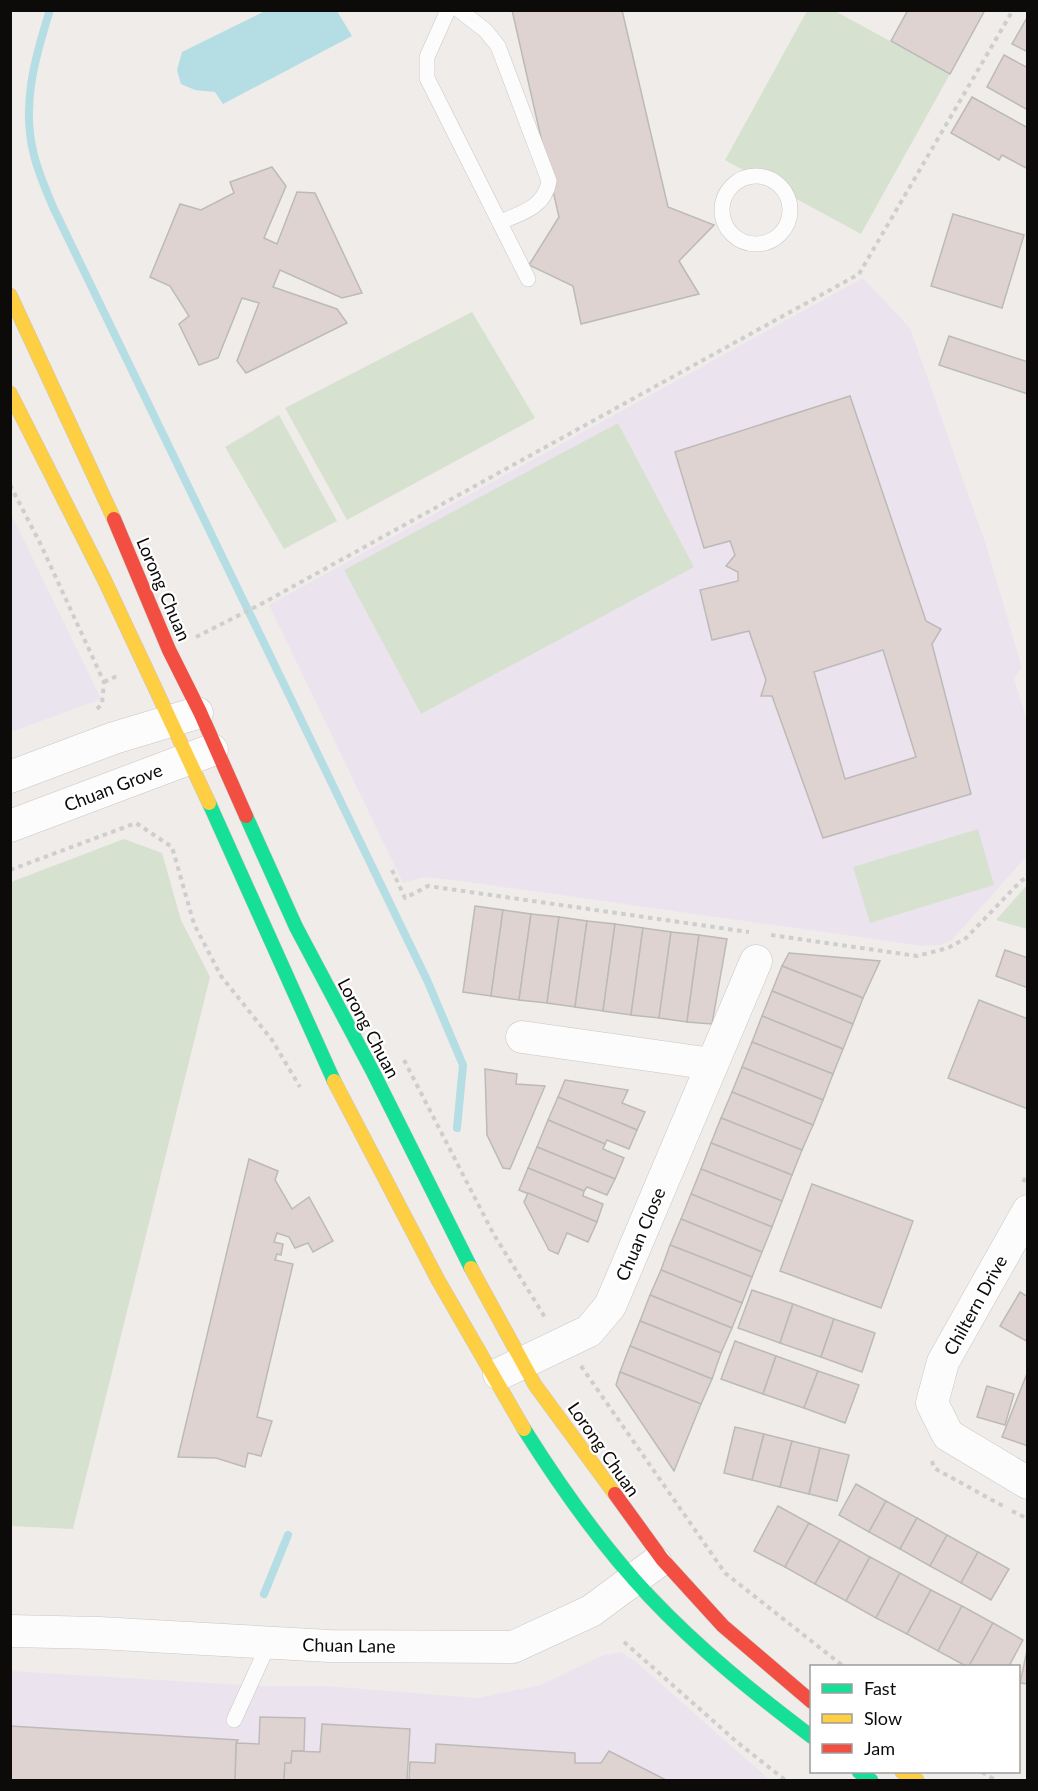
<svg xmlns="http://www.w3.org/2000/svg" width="1038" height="1791" viewBox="0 0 1038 1791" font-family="Lato,sans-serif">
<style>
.commercial{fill:#eae4ef}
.education{fill:#ebe4ee}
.green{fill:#d6e2cf}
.water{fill:#b4dde4}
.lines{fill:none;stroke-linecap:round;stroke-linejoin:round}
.stream{stroke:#b4dde4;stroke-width:8}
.building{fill:#ded3d0;stroke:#bcbab9;stroke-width:1.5;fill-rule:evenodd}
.lane-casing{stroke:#c9c7c4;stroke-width:16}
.street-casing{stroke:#c9c7c4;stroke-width:33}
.fast-casing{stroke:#c9c7c4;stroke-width:15}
.slow-casing{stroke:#c9c7c4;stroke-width:15}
.jam-casing{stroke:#c9c7c4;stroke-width:15}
.path{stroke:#cfcece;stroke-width:4;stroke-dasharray:4.5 4.5;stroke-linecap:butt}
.lane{stroke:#fdfcfc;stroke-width:15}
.street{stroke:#fdfcfc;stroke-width:32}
.fast{stroke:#16e098;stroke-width:14}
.slow{stroke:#ffcf43;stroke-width:14}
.jam{stroke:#f24e42;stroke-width:14}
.labels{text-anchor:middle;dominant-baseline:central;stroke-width:4.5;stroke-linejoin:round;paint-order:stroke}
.street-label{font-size:18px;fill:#0d0b0a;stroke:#fff}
</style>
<rect width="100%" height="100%" fill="#efece9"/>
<path class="commercial" d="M 10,512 L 101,699 L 11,732 L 10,732 Z"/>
<g class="education">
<path d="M 863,278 L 910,328 L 986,545 L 1022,668 L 1014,678 L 1027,721 L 1027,856 L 951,941 L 940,945 L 923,946 L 461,881 L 423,877 L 403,883 L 269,605 Z"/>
<path d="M 621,1652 L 636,1662 L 770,1780 L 11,1780 L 10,1671 L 261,1686 L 326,1686 L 477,1698 L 541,1685 L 601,1656 Z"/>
</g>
<g class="green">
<path d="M 807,11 L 835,11 L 950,74 L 861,234 L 725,160 Z"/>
<path d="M 472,312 L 535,418 L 347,520 L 285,408 Z"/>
<path d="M 279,415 L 337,521 L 284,549 L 225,447 Z"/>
<path d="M 618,423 L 694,567 L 421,714 L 344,570 Z"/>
<path d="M 978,829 L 994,885 L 870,923 L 853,867 Z"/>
<path d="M 124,839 L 162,853 L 181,920 L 210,977 L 73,1529 L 11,1526 L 11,882 Z"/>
<path d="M 1027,885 L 1027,929 L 996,920 Z"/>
</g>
<path class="water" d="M 267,10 L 337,11 L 352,36 L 223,104 L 215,92 L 195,90 L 181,84 L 177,70 L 182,52 Z"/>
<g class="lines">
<g class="stream">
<path d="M 50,10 C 35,57 21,106 34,155 C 38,172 46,190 53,207 L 427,980 L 463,1065 L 457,1128"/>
<path d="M 264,1594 L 288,1535"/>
</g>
</g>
<g class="building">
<path d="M 512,10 L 622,10 L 668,207 L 714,225 L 679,261 L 699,294 L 581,324 L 573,286 L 529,265 L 559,217 Z"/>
<path d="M 908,10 L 985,10 L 950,74 L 891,41 Z"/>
<path d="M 1028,16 L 1028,52 L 1012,44 Z"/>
<path d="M 1004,55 L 1028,68 L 1028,110 L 987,87 Z"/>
<path d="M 972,97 L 1028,128 L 1028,169 L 1002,155 L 999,160 L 951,133 Z"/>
<path d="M 272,167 L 286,186 L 264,238 L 277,244 L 297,192 L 315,193 L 362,293 L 342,298 L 280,270 L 273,287 L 337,309 L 347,323 L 246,373 L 237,361 L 259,303 L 242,298 L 218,358 L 199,365 L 179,324 L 189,316 L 170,286 L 150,277 L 180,204 L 201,210 L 234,193 L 230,182 Z"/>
<path d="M 953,214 L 1024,235 L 1002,308 L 931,286 Z"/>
<path d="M 949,336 L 1028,362 L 1028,394 L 939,365 Z"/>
<path d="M 850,396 L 926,621 L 941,629 L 932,644 L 971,794 L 823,838 L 772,696 L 761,696 L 766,680 L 749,631 L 712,640 L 700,590 L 738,581 L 738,572 L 726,566 L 735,555 L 730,541 L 704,548 L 675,452 ZM 883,650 L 916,757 L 845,779 L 814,672 Z"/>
<path d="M 475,906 L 503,910 L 491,996 L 463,992 Z"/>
<path d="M 503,910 L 531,914 L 519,1000 L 491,996 Z"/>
<path d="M 531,914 L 559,917 L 547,1003 L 519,1000 Z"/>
<path d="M 559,917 L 587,921 L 575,1007 L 547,1003 Z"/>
<path d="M 587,921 L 615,924 L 603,1011 L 575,1007 Z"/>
<path d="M 615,924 L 643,928 L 631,1015 L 603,1011 Z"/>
<path d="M 643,928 L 671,932 L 659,1018 L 631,1015 Z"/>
<path d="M 671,932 L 699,935 L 687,1022 L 659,1018 Z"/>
<path d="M 699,935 L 727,939 L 712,1024 L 687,1022 Z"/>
<path d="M 1005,950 L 1028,958 L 1028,988 L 996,976 Z"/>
<path d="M 789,953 L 880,961 L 863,998 L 782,966 Z"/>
<path d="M 782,966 L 863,998 L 853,1024 L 772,991 Z"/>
<path d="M 772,991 L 853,1024 L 843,1049 L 762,1016 Z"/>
<path d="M 979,1000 L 1028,1019 L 1028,1109 L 948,1078 Z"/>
<path d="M 762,1016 L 843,1049 L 833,1074 L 752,1042 Z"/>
<path d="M 752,1042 L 833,1074 L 823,1100 L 742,1067 Z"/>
<path d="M 742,1067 L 823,1100 L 813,1125 L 732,1092 Z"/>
<path d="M 485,1069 L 517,1074 L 516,1084 L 545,1086 L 510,1169 L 503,1168 L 487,1135 Z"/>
<path d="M 565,1080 L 628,1090 L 622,1103 L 645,1112 L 637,1130 L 558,1097 Z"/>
<path d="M 732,1092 L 813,1125 L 802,1150 L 721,1118 Z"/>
<path d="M 558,1097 L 637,1130 L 629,1149 L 607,1140 L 605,1144 L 548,1120 Z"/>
<path d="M 721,1118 L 802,1150 L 792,1175 L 711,1143 Z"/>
<path d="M 548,1120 L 605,1144 L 603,1149 L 624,1158 L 615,1179 L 537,1147 Z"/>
<path d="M 711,1143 L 792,1175 L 782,1201 L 701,1169 Z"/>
<path d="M 537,1147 L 615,1179 L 607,1195 L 587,1187 L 584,1191 L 528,1168 Z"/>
<path d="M 249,1159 L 278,1171 L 275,1180 L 292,1209 L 309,1197 L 333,1241 L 313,1252 L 308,1243 L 295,1248 L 289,1237 L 277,1233 L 274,1242 L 283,1244 L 281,1255 L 277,1254 L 275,1260 L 293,1264 L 257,1417 L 272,1421 L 261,1456 L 248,1453 L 245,1467 L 216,1458 L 178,1457 Z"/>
<path d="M 528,1168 L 584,1191 L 583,1196 L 603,1204 L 597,1222 L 519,1190 Z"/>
<path d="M 701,1169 L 782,1201 L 772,1227 L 691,1194 Z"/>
<path d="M 812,1184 L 913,1221 L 881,1308 L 780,1271 Z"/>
<path d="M 528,1193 L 597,1222 L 588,1242 L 567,1233 L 558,1254 L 549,1250 L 524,1202 Z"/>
<path d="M 691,1194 L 772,1227 L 762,1252 L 681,1219 Z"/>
<path d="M 681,1219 L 762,1252 L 752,1277 L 670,1245 Z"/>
<path d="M 670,1245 L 752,1277 L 742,1303 L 661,1270 Z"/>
<path d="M 661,1270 L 742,1303 L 732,1328 L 650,1295 Z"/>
<path d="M 752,1290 L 793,1304 L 780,1343 L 738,1328 Z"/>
<path d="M 1020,1292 L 1028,1297 L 1028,1342 L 1000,1326 Z"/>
<path d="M 650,1295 L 732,1328 L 721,1353 L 640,1321 Z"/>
<path d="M 793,1304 L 834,1319 L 821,1357 L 780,1343 Z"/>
<path d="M 834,1319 L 875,1333 L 862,1372 L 821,1357 Z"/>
<path d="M 640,1321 L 721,1353 L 712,1379 L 630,1346 Z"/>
<path d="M 735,1341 L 776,1356 L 763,1394 L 721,1379 Z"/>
<path d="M 630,1346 L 712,1379 L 701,1404 L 620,1372 Z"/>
<path d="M 776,1356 L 818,1371 L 804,1408 L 763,1394 Z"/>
<path d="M 818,1371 L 859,1385 L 845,1423 L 804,1408 Z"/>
<path d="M 1028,1371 L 1028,1446 L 1002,1437 Z"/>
<path d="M 620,1372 L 701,1404 L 674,1471 L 616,1385 Z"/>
<path d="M 987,1386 L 1014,1394 L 1005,1425 L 977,1417 Z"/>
<path d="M 735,1427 L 764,1434 L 752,1480 L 724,1473 Z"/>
<path d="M 764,1434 L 792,1441 L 780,1487 L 752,1480 Z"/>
<path d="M 792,1441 L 820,1448 L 809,1494 L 780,1487 Z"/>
<path d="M 820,1448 L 849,1455 L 837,1501 L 809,1494 Z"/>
<path d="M 856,1484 L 886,1501 L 869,1532 L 839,1515 Z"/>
<path d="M 886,1501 L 917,1518 L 900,1549 L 869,1532 Z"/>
<path d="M 778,1506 L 809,1523 L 785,1567 L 754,1551 Z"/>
<path d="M 917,1518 L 947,1535 L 930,1566 L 900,1549 Z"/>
<path d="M 809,1523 L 840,1540 L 815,1584 L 785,1567 Z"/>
<path d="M 947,1535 L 978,1552 L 961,1583 L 930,1566 Z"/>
<path d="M 840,1540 L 870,1557 L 846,1601 L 815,1584 Z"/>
<path d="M 978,1552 L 1009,1569 L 991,1600 L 961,1583 Z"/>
<path d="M 870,1557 L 900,1573 L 876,1618 L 846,1601 Z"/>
<path d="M 900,1573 L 931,1590 L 907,1634 L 876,1618 Z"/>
<path d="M 931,1590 L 962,1606 L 938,1651 L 907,1634 Z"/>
<path d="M 962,1606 L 993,1623 L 969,1666 L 966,1666 L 938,1651 Z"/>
<path d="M 993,1623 L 1023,1640 L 1009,1666 L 969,1666 Z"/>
<path d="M 1028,1646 L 1028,1684 L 1020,1683 Z"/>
<path d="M 260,1717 L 305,1718 L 304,1751 L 292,1751 L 291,1763 L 285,1763 L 284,1780 L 235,1780 L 236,1743 L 259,1744 Z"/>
<path d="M 322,1724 L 410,1729 L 407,1780 L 284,1780 L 285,1763 L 291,1763 L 292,1751 L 320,1752 Z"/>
<path d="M 10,1726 L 238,1740 L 236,1743 L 235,1780 L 10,1780 Z"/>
<path d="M 436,1744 L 575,1753 L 575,1763 L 601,1763 L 609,1751 L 666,1780 L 409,1780 L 410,1762 L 435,1763 Z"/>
</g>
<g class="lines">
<g class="lane-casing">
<g id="lane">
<path d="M 448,10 L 427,57 L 427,78 L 528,279"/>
<path d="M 459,10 L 485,30 L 498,46 L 549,181 C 545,207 522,213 500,222"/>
<circle cx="756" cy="210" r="34"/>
<path d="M 234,1720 L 269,1643"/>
</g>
</g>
<g class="street-casing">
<g id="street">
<path d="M 10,777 L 114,738 L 197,713"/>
<path d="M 10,826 L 212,750"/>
<path d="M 522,1037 L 712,1064"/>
<path d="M 1028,1211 L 943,1362 L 932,1403 L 948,1435 L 1028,1483"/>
<path d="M 499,1374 L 589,1331 L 610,1306 L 756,961"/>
<path d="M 10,1631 L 99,1633 L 329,1646 L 513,1647 L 591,1611 L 656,1563"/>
</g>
</g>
<g class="fast-casing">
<g id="fast">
<path d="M 209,803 L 334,1081"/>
<path d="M 246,816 L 296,927 L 373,1072 L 471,1268"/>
<path d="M 524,1429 C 561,1488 602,1546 650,1597 C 699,1649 755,1694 812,1737"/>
<path d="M 859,1772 L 871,1780"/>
</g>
</g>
<g class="slow-casing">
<g id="slow">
<path d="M 10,295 L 114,519"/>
<path d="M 10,393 L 104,579 L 209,803"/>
<path d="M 334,1081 L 438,1280 L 524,1429"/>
<path d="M 471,1268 L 535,1385 L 615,1494"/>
<path d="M 902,1772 L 917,1780"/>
</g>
</g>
<g class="jam-casing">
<g id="jam">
<path d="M 114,519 L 169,650 L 200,712 L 246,816"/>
<path d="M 615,1494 L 662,1559 L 723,1626 L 812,1702"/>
</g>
</g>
<g class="path">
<path d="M 10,485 L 40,543 L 104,682 L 102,704 L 94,712"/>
<path d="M 196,637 L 263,603 L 859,274 L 1013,10"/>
<path d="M 104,682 L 117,676"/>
<path d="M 10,870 L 136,823 L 172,847 L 194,924 L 221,976 L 272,1040 L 300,1087"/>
<path d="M 392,870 L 405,898 L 428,886 L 749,932"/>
<path d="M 771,935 L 917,956 L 948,948 L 966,938 L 1021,881 L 1028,876"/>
<path d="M 404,1060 L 493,1233 L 546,1319"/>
<path d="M 1023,1182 L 1028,1174"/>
<path d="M 581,1366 L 725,1573 L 843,1666"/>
<path d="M 932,1461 L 934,1468 L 1003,1506"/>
<path d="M 1012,1511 L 1028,1519"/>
<path d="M 624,1642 L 737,1742 L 785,1780"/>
<path d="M 982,1772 L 995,1780"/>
</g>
<use href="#lane" class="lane"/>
<use href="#street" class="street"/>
<use href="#fast" class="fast"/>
<use href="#slow" class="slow"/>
<use href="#jam" class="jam"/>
</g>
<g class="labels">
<g class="street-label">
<text transform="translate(164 589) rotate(67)">Lorong Chuan</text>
<text transform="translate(113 787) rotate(-21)">Chuan Grove</text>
<text transform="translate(369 1028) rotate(62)">Lorong Chuan</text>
<text transform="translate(640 1234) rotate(-67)">Chuan Close</text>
<text transform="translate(975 1305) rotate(-61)">Chiltern Drive</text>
<text transform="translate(604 1449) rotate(55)">Lorong Chuan</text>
<text transform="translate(349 1645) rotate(1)">Chuan Lane</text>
</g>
</g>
<rect width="1038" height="1791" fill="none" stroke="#0d0b0a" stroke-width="24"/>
<rect x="810" y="1665" width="210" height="108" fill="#ffffff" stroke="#9e9d9d" stroke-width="1.5"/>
<rect x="822" y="1684" width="30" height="9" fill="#16e098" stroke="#9e9d9d" stroke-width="1.5"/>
<text x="864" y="1695" font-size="18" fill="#0d0b0a">Fast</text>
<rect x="822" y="1714" width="30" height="9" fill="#ffcf43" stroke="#9e9d9d" stroke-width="1.5"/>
<text x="864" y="1725" font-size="18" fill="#0d0b0a">Slow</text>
<rect x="822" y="1744" width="30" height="9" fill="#f24e42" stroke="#9e9d9d" stroke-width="1.5"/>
<text x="864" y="1755" font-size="18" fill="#0d0b0a">Jam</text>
</svg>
